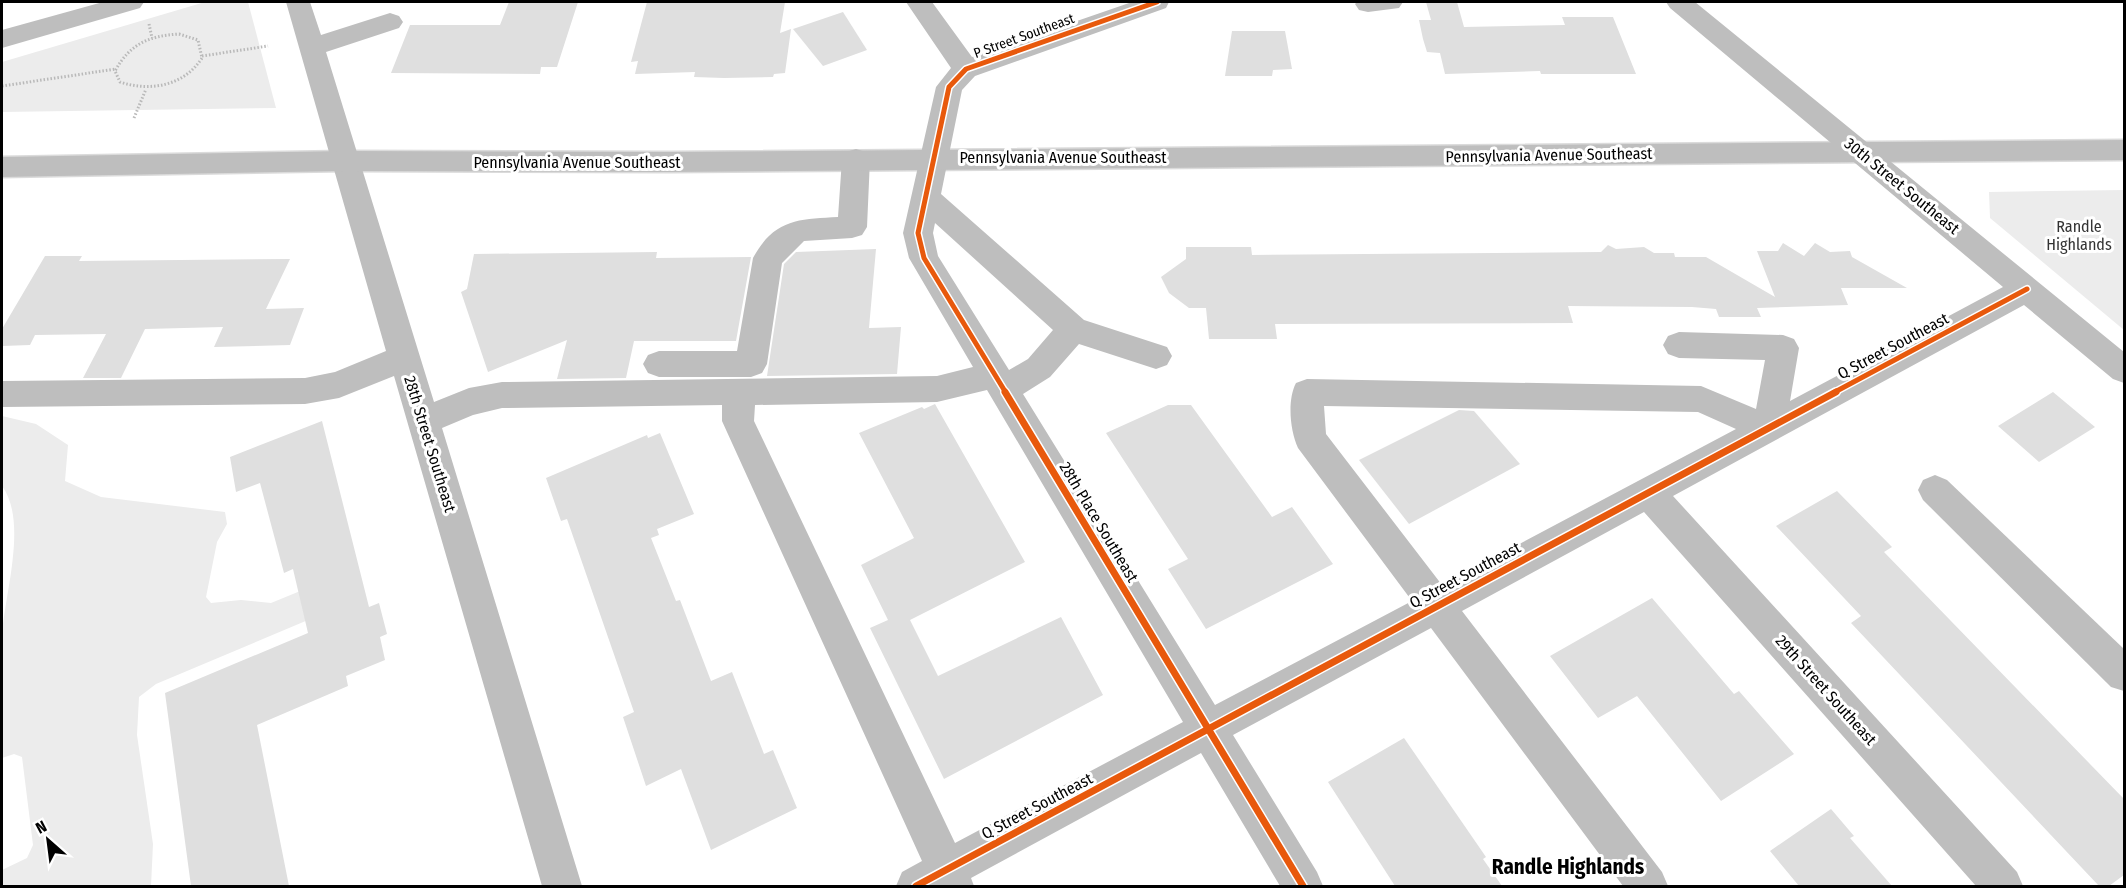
<svg xmlns="http://www.w3.org/2000/svg" width="2126" height="888" viewBox="0 0 2126 888" font-family="'Fira Sans Condensed',sans-serif">
<style>
.green{fill:#ececec}
.building{fill:#dfdfdf}
.lines{fill:none;stroke-linecap:round;stroke-linejoin:round}
.highway-casing{stroke:#dbdbdb;stroke-width:3}
.path{stroke:#b9b9b9;stroke-width:3;stroke-dasharray:1.5 2;stroke-linecap:butt}
.minor{fill:#bebebe;fill-rule:evenodd}
.highway{fill:#bebebe;fill-rule:evenodd}
.cycleway-far1-casing{stroke:#fff;stroke-width:8}
.cycleway-casing{stroke:#fff;stroke-width:10}
.cycleway-far1{stroke:#e8590c;stroke-width:5}
.cycleway{stroke:#e8590c;stroke-width:7}
.labels{text-anchor:middle;dominant-baseline:central;stroke-width:6;stroke-linejoin:round;paint-order:stroke}
.far-street-label{font-size:14px;fill:#000;stroke:#fff}
.street-label{font-size:16px;fill:#000;stroke:#fff}
.park-label{font-size:16px;fill:#333;stroke:#fff}
.near-neighbourhood-label{font-size:21px;font-weight:bold;fill:#000;stroke:#fff}
</style>
<rect width="100%" height="100%" fill="#fff"/>
<g class="green">
<path d="M 205,2 L 248,2 L 276,108 L 2,112 L 2,62 Z"/>
<path d="M 2124,190 L 2124,330 L 1990,218 L 1989,192 Z"/>
<path d="M 2,416 L 36,424 L 68,445 L 65,481 L 101,497 L 225,512 L 227,524 L 217,542 L 206,597 L 211,603 L 241,600 L 271,603 L 349,571 L 346,604 L 156,684 L 139,697 L 137,735 L 153,844 L 151,886 L 2,886 L 2,870 L 27,858 L 33,845 L 22,757 L 14,754 L 2,758 C 2,717 0,675 2,634 C 5,593 28,521 2,486 Z"/>
</g>
<g class="building">
<path d="M 509,2 L 578,2 L 557,67 L 541,67 L 540,74 L 391,73 L 410,25 L 500,25 Z"/>
<path d="M 647,2 L 785,2 L 780,33 L 791,29 L 785,73 L 774,74 L 773,77 L 724,78 L 694,77 L 695,72 L 635,74 L 638,61 L 631,62 Z"/>
<path d="M 1426,2 L 1457,2 L 1464,27 L 1565,25 L 1562,17 L 1613,17 L 1636,74 L 1541,74 L 1540,71 L 1445,74 L 1440,53 L 1427,52 L 1423,39 L 1419,20 L 1431,20 Z"/>
<path d="M 843,12 L 867,50 L 823,66 L 793,29 Z"/>
<path d="M 1232,31 L 1285,31 L 1292,69 L 1273,70 L 1272,76 L 1225,76 Z"/>
<path d="M 1783,243 L 1804,256 L 1815,243 L 1830,252 L 1850,251 L 1852,257 L 1907,288 L 1841,288 L 1848,305 L 1757,308 L 1761,317 L 1719,317 L 1716,309 L 1692,307 L 1568,306 L 1573,323 L 1275,324 L 1277,339 L 1209,339 L 1206,308 L 1189,308 L 1169,293 L 1161,277 L 1186,259 L 1186,247 L 1251,247 L 1252,255 L 1601,252 L 1608,245 L 1616,249 L 1644,247 L 1654,253 L 1674,253 L 1675,257 L 1706,257 L 1775,297 L 1757,251 L 1778,251 Z"/>
<path d="M 876,249 L 869,328 L 901,327 L 897,374 L 767,376 L 784,264 L 796,252 Z"/>
<path d="M 657,252 L 656,258 L 751,257 L 736,341 L 634,341 L 626,378 L 557,379 L 567,340 L 488,372 L 461,292 L 467,289 L 474,254 Z"/>
<path d="M 45,256 L 82,256 L 79,261 L 290,259 L 266,309 L 304,308 L 290,345 L 214,347 L 223,327 L 145,329 L 121,378 L 83,378 L 106,334 L 35,335 L 30,345 L 2,346 L 2,329 Z"/>
<path d="M 2053,392 L 2095,427 L 2039,462 L 1998,426 Z"/>
<path d="M 935,404 L 1025,562 L 910,620 L 938,676 L 1061,617 L 1103,695 L 944,779 L 870,628 L 888,620 L 861,565 L 914,538 L 859,433 L 922,407 L 924,409 Z"/>
<path d="M 1168,405 L 1191,405 L 1272,517 L 1292,507 L 1333,564 L 1206,629 L 1168,569 L 1188,559 L 1106,433 Z"/>
<path d="M 1459,410 L 1474,411 L 1520,464 L 1409,524 L 1359,460 Z"/>
<path d="M 322,421 L 369,607 L 379,603 L 387,634 L 380,637 L 385,660 L 346,676 L 348,686 L 257,725 L 289,886 L 191,886 L 165,693 L 308,633 L 293,569 L 284,573 L 260,483 L 236,492 L 230,457 Z"/>
<path d="M 660,433 L 694,514 L 657,529 L 659,535 L 651,538 L 676,601 L 680,600 L 711,681 L 732,672 L 764,754 L 773,750 L 797,808 L 711,850 L 681,769 L 646,786 L 623,717 L 634,712 L 567,519 L 561,521 L 546,478 L 647,435 L 648,438 Z"/>
<path d="M 1837,491 L 1892,547 L 1884,552 L 2124,799 L 2124,875 L 2109,886 L 2099,886 L 1851,623 L 1861,616 L 1776,526 Z"/>
<path d="M 1652,598 L 1734,694 L 1739,691 L 1794,754 L 1721,801 L 1637,696 L 1598,718 L 1550,656 Z"/>
<path d="M 1404,738 L 1486,857 L 1483,859 L 1502,886 L 1395,886 L 1328,782 Z"/>
<path d="M 1831,809 L 1854,836 L 1850,838 L 1892,886 L 1799,886 L 1770,851 Z"/>
</g>
<g class="lines">
<g class="highway-casing">
<path id="highway" d="M 2124,140 L 2124,160 L 671,172 L 345,171 L 2,177 L 2,157 L 345,151 L 671,152 Z"/>
</g>
<g class="path">
<path d="M 149,24 L 152,38"/>
<path d="M 179,34 L 198,40 L 202,58 C 184,86 150,92 120,82 L 115,71 C 130,44 148,36 179,34 Z"/>
<path d="M 202,56 L 268,46"/>
<path d="M 2,86 L 116,69"/>
<path d="M 134,118 L 146,89"/>
</g>
<g class="minor">
<path d="M 103,2 L 144,2 L 140,8 L 2,48 L 2,30 Z"/>
<path d="M 286,2 L 310,2 L 321,35 L 390,13 L 399,16 L 403,22 L 399,28 L 326,52 L 434,402 L 469,388 L 502,382 L 937,376 L 973,367 L 909,258 L 903,233 L 936,87 L 951,68 L 906,2 L 932,2 L 972,57 L 1132,2 L 1169,2 L 1166,8 L 975,76 L 962,90 L 941,194 L 1084,320 L 1167,347 L 1172,356 L 1167,365 L 1156,369 L 1079,344 L 1050,377 L 1023,394 L 1215,705 L 1412,601 L 1298,448 C 1290,431 1287,400 1296,383 L 1307,379 L 1701,386 L 1756,409 L 1765,360 L 1679,358 L 1668,354 L 1663,345 L 1668,336 L 1679,332 L 1783,335 L 1794,339 L 1799,348 L 1790,401 L 2003,287 L 1670,8 L 1666,2 L 1695,2 L 2124,352 L 2124,383 L 2113,379 L 2024,305 L 1673,496 L 2017,872 L 2023,886 L 1976,886 L 1644,512 L 1462,611 L 1662,872 L 1668,886 L 1623,886 L 1431,628 L 1233,735 L 1317,872 L 1323,886 L 1280,886 L 1201,753 L 971,878 L 974,886 L 896,886 L 902,872 L 922,861 L 722,421 L 722,405 L 502,408 L 473,415 L 442,428 L 582,886 L 542,886 L 394,376 L 339,398 L 305,404 L 2,407 L 2,381 L 305,378 L 335,372 L 386,351 ZM 935,223 L 1053,330 L 1028,359 L 1009,370 L 938,256 L 933,233 ZM 987,390 L 1183,722 L 955,843 L 754,421 L 755,405 L 937,402 ZM 1324,406 L 1698,412 L 1736,429 L 1442,585 L 1326,434 Z"/>
<path d="M 1357,2 L 1403,2 L 1399,8 L 1368,12 L 1359,10 L 1355,4 Z"/>
<path d="M 856,149 L 866,152 L 870,159 L 867,227 L 862,235 L 852,238 L 804,241 L 782,263 L 767,364 L 762,373 L 751,377 L 659,377 L 648,373 L 643,364 L 648,355 L 659,351 L 737,351 L 753,258 C 774,219 799,219 838,217 L 842,159 L 846,152 Z"/>
<path d="M 1935,475 L 1947,480 L 2124,649 L 2124,691 L 2111,687 L 1923,500 L 1918,490 L 1923,480 Z"/>
</g>
<use href="#highway" class="highway"/>
<g class="cycleway-far1-casing">
<g id="cycleway-far1">
<path d="M 1006,393 L 924,258 L 918,233 L 949,87 L 966,69 L 1157,2"/>
<path d="M 1833,393 L 2027,289"/>
</g>
</g>
<g class="cycleway-casing">
<g id="cycleway">
<path d="M 1005,392 L 1303,886"/>
<path d="M 916,886 L 1836,392"/>
</g>
</g>
<use href="#cycleway-far1" class="cycleway-far1"/>
<use href="#cycleway" class="cycleway"/>
</g>
<g class="labels">
<g class="far-street-label">
<text transform="translate(1024 36) rotate(-20)">P Street Southeast</text>
</g>
<g class="street-label">
<text transform="translate(1549 155) rotate(-1)">Pennsylvania Avenue Southeast</text>
<text x="1063" y="157">Pennsylvania Avenue Southeast</text>
<text x="577" y="162">Pennsylvania Avenue Southeast</text>
<text transform="translate(1902 186) rotate(39)">30th Street Southeast</text>
<text transform="translate(1893 346) rotate(-28)">Q Street Southeast</text>
<text transform="translate(430 444) rotate(73)">28th Street Southeast</text>
<text transform="translate(1099 522) rotate(59)">28th Place Southeast</text>
<text transform="translate(1465 575) rotate(-28)">Q Street Southeast</text>
<text transform="translate(1826 690) rotate(48)">29th Street Southeast</text>
<text transform="translate(1037 806) rotate(-28)">Q Street Southeast</text>
</g>
<g class="park-label">
<text x="2079" y="226">Randle<tspan x="2079" dy="18">Highlands</tspan></text>
</g>
<g class="near-neighbourhood-label">
<text x="1568" y="867">Randle Highlands</text>
</g>
</g>
<rect width="2126" height="888" fill="none" stroke="#000000" stroke-width="6"/>
<g transform="translate(48 840) rotate(332)" stroke="#ffffff" stroke-width="4.5" paint-order="stroke">
<path d="M0-4.5L10 22L0 15L-10 22Z" fill="#000000"/>
<text y="-9" font-size="16" font-weight="bold" text-anchor="middle" fill="#000000">N</text>
</g>
</svg>
